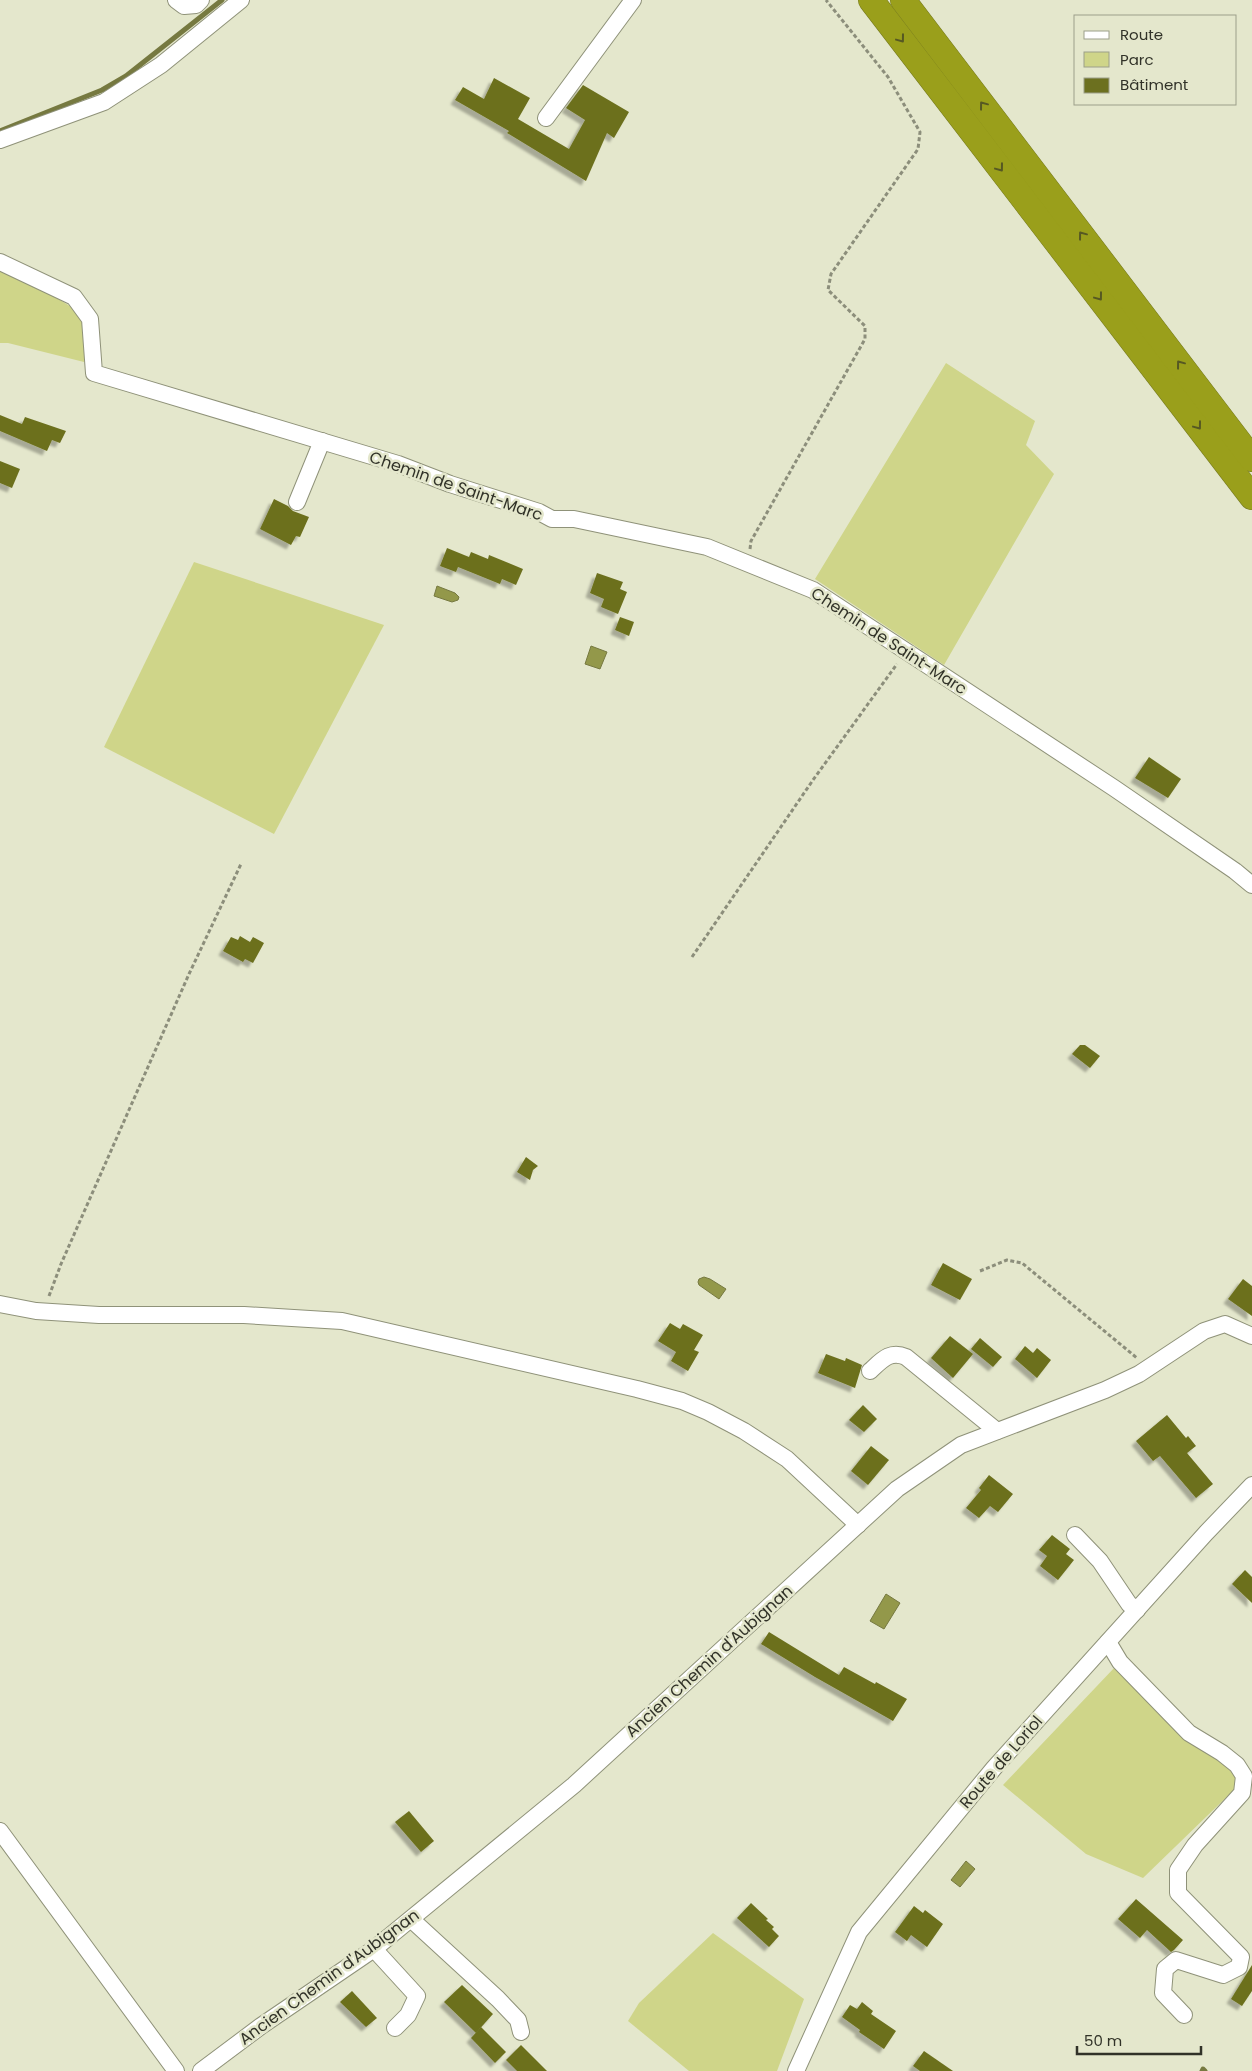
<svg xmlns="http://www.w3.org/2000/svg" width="1252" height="2071" viewBox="0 0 1252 2071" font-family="Poppins,sans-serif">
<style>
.green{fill:#cfd589}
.water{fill:#93984a;stroke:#767940}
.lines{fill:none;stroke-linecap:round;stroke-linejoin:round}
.stream{stroke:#767940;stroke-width:5}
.building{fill:#6c701f;filter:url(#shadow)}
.minor-casing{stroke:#8f9279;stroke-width:18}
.highway-casing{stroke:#757920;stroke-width:26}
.path{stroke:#8c8e7b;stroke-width:3;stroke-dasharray:4 2.5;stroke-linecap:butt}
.minor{stroke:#fff;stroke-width:16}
.highway{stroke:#9a9f1b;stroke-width:25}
.oneway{stroke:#565823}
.labels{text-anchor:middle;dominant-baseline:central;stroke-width:5;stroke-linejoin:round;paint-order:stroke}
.street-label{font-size:16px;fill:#313228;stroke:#e4e7cc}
</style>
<defs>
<filter id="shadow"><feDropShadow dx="-4.5" dy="4.5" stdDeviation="1" flood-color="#0004"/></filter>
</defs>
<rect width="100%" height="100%" fill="#e4e7cc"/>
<g class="green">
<path d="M 0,270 L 49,293 L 87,317 L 90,330 L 84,362 L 8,343 L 0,343 Z"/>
<path d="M 946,363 L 1035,421 L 1026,445 L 1054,474 L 944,665 L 815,579 Z"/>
<path d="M 194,562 L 384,625 L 274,834 L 104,747 Z"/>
<path d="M 1115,1667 C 1150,1704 1184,1742 1230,1765 L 1239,1785 L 1143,1878 L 1086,1854 L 1003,1785 Z"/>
<path d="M 713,1933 L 804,1999 L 777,2071 L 689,2071 L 628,2021 L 639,2003 Z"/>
</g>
<g class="water">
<path d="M 437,586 L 455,593 L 459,597 L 458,600 L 452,602 L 434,596 Z"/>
<path d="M 591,646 L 607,652 L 600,669 L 585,664 Z"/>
<path d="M 704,1277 L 710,1279 L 726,1289 L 719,1299 L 699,1285 L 698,1282 L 699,1279 Z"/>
<path d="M 886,1594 L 900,1603 L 884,1629 L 870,1621 Z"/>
<path d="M 966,1861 L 975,1869 L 960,1887 L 951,1880 Z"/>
</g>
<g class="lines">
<g class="stream">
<path d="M 0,131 L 102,90 L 126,76 L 222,0"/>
<path d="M 1202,2071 L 1203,2069 L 1205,2071"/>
</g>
</g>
<g class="building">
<path d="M 494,78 L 530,98 L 518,119 L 569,149 L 585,120 L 566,108 L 583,85 L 629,112 L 614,138 L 607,133 L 586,181 L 507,133 L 509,131 L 455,100 L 463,87 L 484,99 Z"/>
<path d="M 0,415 L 22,424 L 25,417 L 66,431 L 60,443 L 52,440 L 47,451 L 0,431 Z"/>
<path d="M 0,461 L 20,469 L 12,488 L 0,483 Z"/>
<path d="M 274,499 L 288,506 L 293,511 L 309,517 L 300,537 L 296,536 L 291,545 L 260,529 Z"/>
<path d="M 447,548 L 469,557 L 471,552 L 488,559 L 489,555 L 523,569 L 516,585 L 502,579 L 500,584 L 458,567 L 456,572 L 440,566 Z"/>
<path d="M 597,573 L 623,582 L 620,589 L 627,592 L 618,614 L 601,607 L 604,599 L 590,593 Z"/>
<path d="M 620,617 L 634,622 L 629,636 L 615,630 Z"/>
<path d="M 1149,757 L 1181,779 L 1168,798 L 1135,778 Z"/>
<path d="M 240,936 L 250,942 L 253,937 L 264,943 L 253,963 L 245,959 L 243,962 L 223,951 L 231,937 L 238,940 Z"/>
<path d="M 1080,1045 L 1085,1045 L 1100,1056 L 1090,1068 L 1072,1054 Z"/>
<path d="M 526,1157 L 538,1166 L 533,1170 L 530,1180 L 517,1172 Z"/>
<path d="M 943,1263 L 972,1279 L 960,1300 L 931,1285 Z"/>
<path d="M 1243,1279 L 1252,1286 L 1252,1316 L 1228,1299 Z"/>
<path d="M 670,1323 L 680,1329 L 683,1324 L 703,1335 L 694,1350 L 699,1352 L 688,1371 L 671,1361 L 676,1352 L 658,1341 Z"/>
<path d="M 950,1336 L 973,1354 L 953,1378 L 931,1358 Z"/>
<path d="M 980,1338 L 1002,1357 L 993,1367 L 971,1349 Z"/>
<path d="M 1025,1346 L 1033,1353 L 1037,1348 L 1051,1360 L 1037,1378 L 1015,1359 Z"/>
<path d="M 826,1354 L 845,1361 L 846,1358 L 862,1365 L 855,1388 L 818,1373 Z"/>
<path d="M 863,1405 L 877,1419 L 864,1432 L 849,1420 Z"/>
<path d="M 1167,1415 L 1186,1438 L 1188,1436 L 1196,1446 L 1187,1453 L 1213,1484 L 1196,1498 L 1160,1456 L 1153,1461 L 1136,1441 Z"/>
<path d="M 871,1446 L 889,1460 L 868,1485 L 851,1471 Z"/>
<path d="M 989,1475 L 1013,1494 L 998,1512 L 990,1506 L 979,1518 L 966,1508 L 981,1490 L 979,1488 Z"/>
<path d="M 1052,1535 L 1070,1549 L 1066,1554 L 1074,1560 L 1058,1580 L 1040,1566 L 1047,1556 L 1039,1550 Z"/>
<path d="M 1245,1570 L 1252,1577 L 1252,1603 L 1232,1584 Z"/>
<path d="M 769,1632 L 839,1675 L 844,1667 L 875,1684 L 876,1682 L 907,1699 L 893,1721 L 815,1677 L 761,1644 Z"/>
<path d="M 409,1811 L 434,1841 L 421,1852 L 395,1822 Z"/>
<path d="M 1136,1899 L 1183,1940 L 1174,1950 L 1171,1952 L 1147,1930 L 1140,1938 L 1118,1919 Z"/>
<path d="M 751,1903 L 768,1919 L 766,1920 L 774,1927 L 772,1929 L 779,1936 L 769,1947 L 737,1918 Z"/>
<path d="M 914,1906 L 923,1913 L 925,1910 L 943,1924 L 927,1947 L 911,1935 L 907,1941 L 895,1932 Z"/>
<path d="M 1252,1965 L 1252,1991 L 1242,2006 L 1231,1999 Z"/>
<path d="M 462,1985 L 493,2014 L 476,2033 L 444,2002 Z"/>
<path d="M 352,1991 L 377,2018 L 366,2027 L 340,2002 Z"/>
<path d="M 862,2002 L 873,2011 L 871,2014 L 896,2031 L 884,2049 L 859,2032 L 860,2030 L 842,2017 L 850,2005 L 857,2009 Z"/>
<path d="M 481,2027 L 506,2052 L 495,2063 L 471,2038 Z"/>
<path d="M 521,2045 L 547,2071 L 517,2071 L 506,2060 Z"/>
<path d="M 924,2051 L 953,2071 L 920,2071 L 913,2066 Z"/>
</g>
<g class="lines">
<g class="minor-casing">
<g id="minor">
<path d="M 176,0 L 184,6 L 196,5 L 201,0"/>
<path d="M 546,118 L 633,0"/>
<path d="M 0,140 L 104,102 L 161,65 L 241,0"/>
<path d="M 0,262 L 74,297 L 90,319 L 94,373 L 398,464 L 450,484 L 539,512 L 552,519 L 574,519 L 707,547 L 813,590 L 1114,788 L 1235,871 L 1252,885"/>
<path d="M 297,502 L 322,441"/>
<path d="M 0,1304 L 36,1311 L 99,1315 L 244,1315 L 342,1321 L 637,1389 L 682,1401 L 708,1412 L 744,1431 L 787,1459 L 858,1525"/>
<path d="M 870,1371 C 882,1360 890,1350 906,1357 L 997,1431"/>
<path d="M 1075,1535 L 1100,1561 L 1129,1604 L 1137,1610"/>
<path d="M 1108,1642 L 1120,1662 L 1189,1733 L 1222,1753 L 1237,1765 L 1244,1776 L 1242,1793 L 1195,1845 L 1178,1870 L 1178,1893 L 1241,1957 L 1239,1967 L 1223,1975 L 1176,1960 L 1165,1969 L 1163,1993 L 1184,2015"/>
<path d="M 0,1831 L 176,2071"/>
<path d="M 412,1920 L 498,1999 L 518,2020 L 521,2032"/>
<path d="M 374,1949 L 417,1996 L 408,2015 L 395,2028"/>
<path d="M 201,2071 L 261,2026 L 374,1949 L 574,1785 L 897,1489 L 961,1445 L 1105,1390 L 1139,1374 L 1204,1331 L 1225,1324 L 1252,1336"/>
<path d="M 796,2071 L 859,1932 L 994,1768 L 1206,1533 L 1252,1485"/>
</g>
</g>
<g class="highway-casing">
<g id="highway">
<path d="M 871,0 L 1252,497"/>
<path d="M 903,0 L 1252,459"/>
</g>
</g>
<g class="path">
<path d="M 750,549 L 751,541 L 865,339 L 865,326 L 828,290 L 831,274 L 918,149 L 920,132 L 888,77 L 826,0"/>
<path d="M 692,957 L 813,780 L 897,664"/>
<path d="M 980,1271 L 1007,1260 L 1022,1263 L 1137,1358"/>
<path d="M 49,1296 L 61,1264 L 189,974 L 241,864"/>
</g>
<use href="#minor" class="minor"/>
<use href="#highway" class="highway"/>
</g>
<defs><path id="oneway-chevron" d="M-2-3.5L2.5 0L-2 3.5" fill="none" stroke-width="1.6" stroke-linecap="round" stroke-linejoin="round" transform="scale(1.25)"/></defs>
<g class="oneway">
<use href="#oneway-chevron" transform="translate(901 39) rotate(53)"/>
<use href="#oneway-chevron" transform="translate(983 105) rotate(-127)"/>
<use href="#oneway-chevron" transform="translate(1000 168) rotate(53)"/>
<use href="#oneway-chevron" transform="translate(1082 235) rotate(-127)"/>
<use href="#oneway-chevron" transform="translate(1099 297) rotate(53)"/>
<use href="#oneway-chevron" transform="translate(1180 364) rotate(-127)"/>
<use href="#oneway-chevron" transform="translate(1198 426) rotate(53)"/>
</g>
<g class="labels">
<g class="street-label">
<text transform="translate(456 486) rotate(19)">Chemin de Saint-Marc</text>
<text transform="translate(889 641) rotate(33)">Chemin de Saint-Marc</text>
<text transform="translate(709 1661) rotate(-42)">Ancien Chemin d'Aubignan</text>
<text transform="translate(1001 1762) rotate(-49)">Route de Loriol</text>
<text transform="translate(329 1977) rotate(-36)">Ancien Chemin d'Aubignan</text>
</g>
</g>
<rect x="1074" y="15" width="162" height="90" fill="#e4e7cc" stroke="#9c9f8a"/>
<rect x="1084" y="31" width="25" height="8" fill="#ffffff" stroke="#9c9f8a"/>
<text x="1120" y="40" font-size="15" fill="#313228">Route</text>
<rect x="1084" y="52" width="25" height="15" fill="#cfd589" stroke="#9c9f8a"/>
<text x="1120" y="65" font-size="15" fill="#313228">Parc</text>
<rect x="1084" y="78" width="25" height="15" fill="#6c701f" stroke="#9c9f8a"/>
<text x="1120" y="90" font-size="15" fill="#313228">Bâtiment</text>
<path d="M1077 2046v8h124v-8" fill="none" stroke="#313228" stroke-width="2.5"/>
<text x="1084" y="2046" font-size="15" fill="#313228" stroke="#e4e7cc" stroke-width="4" paint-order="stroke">50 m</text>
</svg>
